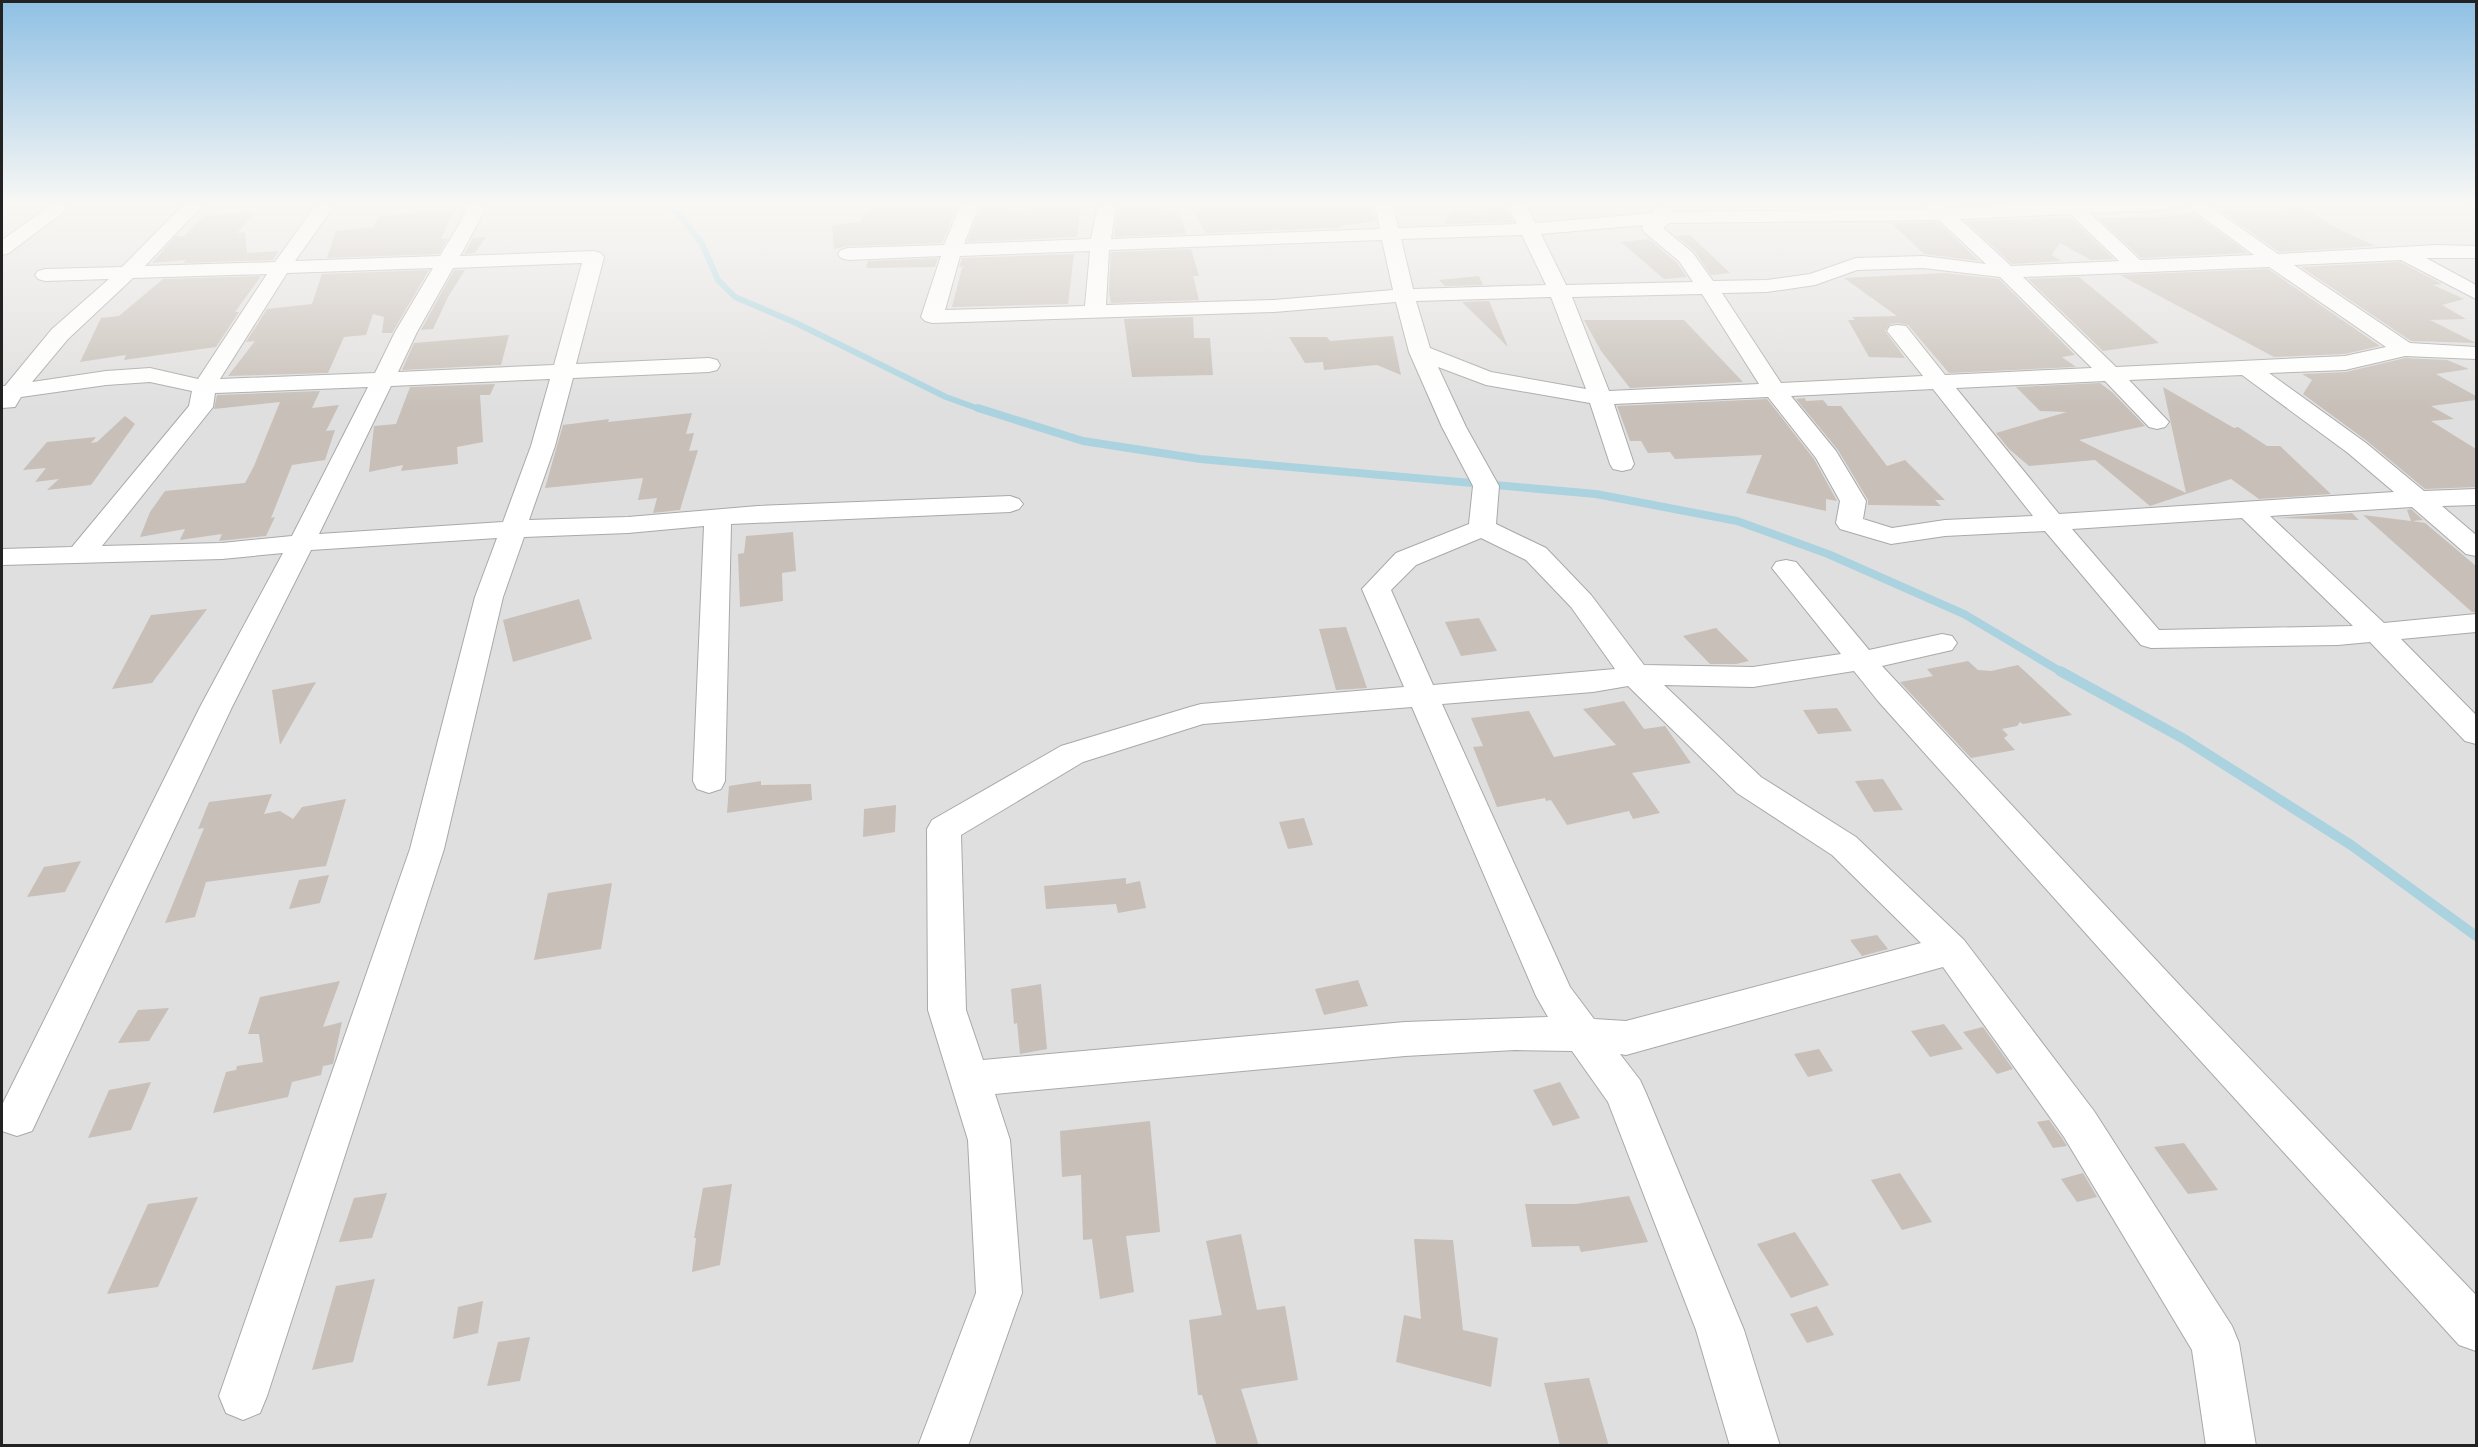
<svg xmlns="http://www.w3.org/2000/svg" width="2478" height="1447" viewBox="0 0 2478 1447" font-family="Barlow,sans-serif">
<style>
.residential{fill:#e0dfdf}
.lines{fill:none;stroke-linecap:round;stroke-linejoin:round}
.stream-far2{stroke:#aad3df;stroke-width:6}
.stream-far1{stroke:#aad3df;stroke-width:8}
.stream{stroke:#aad3df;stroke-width:10}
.building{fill:#c7bfb8}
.minor-casing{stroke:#a9a9a9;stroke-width:2}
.minor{fill:#fff;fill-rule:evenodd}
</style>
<rect width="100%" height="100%" fill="#f2efe9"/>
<rect class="residential" x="2" y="205" width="2474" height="1240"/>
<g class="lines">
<path class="stream-far2" d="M 668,205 L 683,219 L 702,244 L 718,280 L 735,297 L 796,323 L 946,397 L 982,410"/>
<path class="stream-far1" d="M 978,408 L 1083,441 L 1200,459 L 1596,494 L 1737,521 L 1828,554 L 1964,614 L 2063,673"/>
<path class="stream" d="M 2060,671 L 2184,739 L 2351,845 L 2476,936"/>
</g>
<g class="building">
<path d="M 903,205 L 958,205 L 942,243 L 848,246 L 834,249 L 832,225 L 860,222 L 870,206 Z"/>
<path d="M 981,205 L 1010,205 L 1010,211 L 1053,205 L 1081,205 L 1077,237 L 967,242 Z"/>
<path d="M 1118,205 L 1165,205 L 1167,211 L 1179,210 L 1186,234 L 1114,237 Z"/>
<path d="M 1228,205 L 1373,205 L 1376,221 L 1339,226 L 1340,228 L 1206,233 L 1191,209 Z"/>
<path d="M 1507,208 L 1514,222 L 1445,224 L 1450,211 L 1458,209 Z"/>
<path d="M 2304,208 L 2342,231 L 2376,246 L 2279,252 L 2220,210 Z"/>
<path d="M 454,209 L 441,239 L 448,239 L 439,254 L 327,258 L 336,231 L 373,227 L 379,216 Z"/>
<path d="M 256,212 L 237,233 L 245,232 L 247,253 L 279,251 L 273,260 L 183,263 L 187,260 L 152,263 L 176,236 L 184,236 L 204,216 Z"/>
<path d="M 2193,213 L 2248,253 L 2141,258 L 2098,218 L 2164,217 Z"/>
<path d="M 2071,218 L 2114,259 L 2091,260 L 2060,243 L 2052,255 L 2061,261 L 2012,264 L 1965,221 Z"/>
<path d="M 1938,222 L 1979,261 L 1924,254 L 1891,223 Z"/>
<path d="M 1690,235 L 1730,273 L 1711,275 L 1695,252 L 1676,236 Z"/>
<path d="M 486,237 L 475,253 L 464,254 L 473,238 Z"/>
<path d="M 1649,239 L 1677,263 L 1687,277 L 1664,279 L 1621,242 Z"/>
<path d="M 1191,249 L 1199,276 L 1193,276 L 1199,300 L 1111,303 L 1109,292 L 1111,252 Z"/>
<path d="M 1074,254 L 1068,304 L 952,307 L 962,268 L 965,266 L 959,267 L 962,258 Z"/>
<path d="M 938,258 L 935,267 L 866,268 L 868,261 Z"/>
<path d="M 2400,262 L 2442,284 L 2433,285 L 2464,299 L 2442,305 L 2466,319 L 2430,320 L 2476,343 L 2411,341 L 2301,267 Z"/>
<path d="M 2268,269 L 2380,346 L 2345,354 L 2274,357 L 2120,275 Z"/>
<path d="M 429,270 L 392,333 L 382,333 L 384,317 L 373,314 L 366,335 L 344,337 L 328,373 L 228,376 L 255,341 L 246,342 L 267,309 L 312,304 L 322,274 Z"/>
<path d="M 454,270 L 465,270 L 448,297 L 433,329 L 421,330 Z"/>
<path d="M 1944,273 L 1999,279 L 2075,355 L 2062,357 L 2076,367 L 1949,373 L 1908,325 L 1898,323 L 1890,324 L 1885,331 L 1905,358 L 1869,357 L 1848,320 L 1855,320 L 1852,317 L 1897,316 L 1844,278 Z"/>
<path d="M 261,276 L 235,312 L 239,312 L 216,347 L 124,360 L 126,355 L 80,362 L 101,318 L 119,316 L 163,279 Z"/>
<path d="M 1479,276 L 1483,285 L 1445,286 L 1439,280 Z"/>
<path d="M 2079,277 L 2159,343 L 2103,351 L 2028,279 Z"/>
<path d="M 1489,301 L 1508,347 L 1462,302 Z"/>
<path d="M 1193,317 L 1194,338 L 1210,338 L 1213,375 L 1132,377 L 1124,319 Z"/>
<path d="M 1584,320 L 1684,320 L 1743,382 L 1630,388 L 1601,351 Z"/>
<path d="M 509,335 L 501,365 L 402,370 L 414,343 Z"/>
<path d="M 1393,336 L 1401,375 L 1377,365 L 1324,370 L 1323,362 L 1305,363 L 1289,337 L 1327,337 L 1330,341 Z"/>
<path d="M 2405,358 L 2447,360 L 2469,369 L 2436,374 L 2476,396 L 2476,400 L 2431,406 L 2454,419 L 2431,421 L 2476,449 L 2476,487 L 2425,489 L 2367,441 L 2303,394 L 2312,380 L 2302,374 L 2346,372 Z"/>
<path d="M 2100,383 L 2113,393 L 2145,426 L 2079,440 L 2186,493 L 2163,387 L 2234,428 L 2238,427 L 2267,446 L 2280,446 L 2331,494 L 2259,499 L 2231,479 L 2150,506 L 2095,460 L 2029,466 L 2009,449 L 1996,433 L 2067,412 L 2040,411 L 2016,387 Z"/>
<path d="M 495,384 L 490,395 L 480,395 L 483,442 L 457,447 L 458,464 L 401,471 L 403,465 L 369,472 L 374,426 L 396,424 L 410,387 Z"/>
<path d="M 320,391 L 312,408 L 339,405 L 326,431 L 335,430 L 325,460 L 292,465 L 271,518 L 275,517 L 266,536 L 219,541 L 222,534 L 180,540 L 185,529 L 140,537 L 150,512 L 165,491 L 245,483 L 254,466 L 280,402 L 214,409 L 217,395 Z"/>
<path d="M 1805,398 L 1806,401 L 1823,400 L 1828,406 L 1841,406 L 1887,466 L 1905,460 L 1945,500 L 1935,500 L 1941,506 L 1868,505 L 1868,500 L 1838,450 L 1796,399 Z"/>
<path d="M 1767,399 L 1814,459 L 1837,501 L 1826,499 L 1826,511 L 1746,493 L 1762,455 L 1675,459 L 1670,452 L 1648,453 L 1641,441 L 1630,441 L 1617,406 Z"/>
<path d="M 692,413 L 686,434 L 694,433 L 689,451 L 698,450 L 680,510 L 653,513 L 657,498 L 638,500 L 643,478 L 545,488 L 563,425 L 609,419 L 608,422 Z"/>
<path d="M 125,416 L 135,424 L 91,485 L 47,490 L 59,479 L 35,482 L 46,468 L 23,470 L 47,442 L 96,437 L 91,443 L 97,442 Z"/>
<path d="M 2411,509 L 2423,520 L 2412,521 L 2425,523 L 2476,566 L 2476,612 L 2472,612 L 2363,515 L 2411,521 L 2407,510 Z"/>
<path d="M 2352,513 L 2359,520 L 2275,518 Z"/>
<path d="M 793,532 L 796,571 L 782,573 L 783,601 L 740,607 L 738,554 L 744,553 L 746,536 Z"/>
<path d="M 579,599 L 592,639 L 513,662 L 503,620 Z"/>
<path d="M 207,609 L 152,683 L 112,689 L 151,615 Z"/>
<path d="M 1479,618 L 1497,651 L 1461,656 L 1445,622 Z"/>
<path d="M 1346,627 L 1367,688 L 1336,690 L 1319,629 Z"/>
<path d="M 1716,628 L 1749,661 L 1736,664 L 1710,664 L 1683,636 Z"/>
<path d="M 1968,661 L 1978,670 L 1991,671 L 2018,665 L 2072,715 L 2023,724 L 2020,722 L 2017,726 L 2002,729 L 2008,735 L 2004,738 L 2015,750 L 1971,758 L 1900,682 L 1933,676 L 1927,669 Z"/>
<path d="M 316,682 L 280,745 L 272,690 Z"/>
<path d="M 1624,701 L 1644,729 L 1665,726 L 1691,763 L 1632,773 L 1660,813 L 1633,819 L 1629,811 L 1567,825 L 1551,800 L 1546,801 L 1545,798 L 1497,807 L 1473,747 L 1483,746 L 1471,718 L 1529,711 L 1554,757 L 1616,745 L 1583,709 Z"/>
<path d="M 1837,708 L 1852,731 L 1818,734 L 1803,710 Z"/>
<path d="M 1883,779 L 1903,810 L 1874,812 L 1855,781 Z"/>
<path d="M 761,781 L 761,785 L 811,784 L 812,800 L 727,813 L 729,786 Z"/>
<path d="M 272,794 L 264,814 L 280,811 L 293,819 L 302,807 L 346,799 L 326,866 L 206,882 L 195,917 L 165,923 L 204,828 L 198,829 L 209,802 Z"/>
<path d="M 896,805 L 895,832 L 863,837 L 864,809 Z"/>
<path d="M 1304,818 L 1313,845 L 1288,849 L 1279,822 Z"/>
<path d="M 81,861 L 65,892 L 27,897 L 44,867 Z"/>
<path d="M 329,875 L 320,903 L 289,909 L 299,880 Z"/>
<path d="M 1126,878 L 1126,884 L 1140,881 L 1146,908 L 1118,913 L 1116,904 L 1046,909 L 1044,886 Z"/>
<path d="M 612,883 L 601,949 L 534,960 L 548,893 Z"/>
<path d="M 1877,935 L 1888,949 L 1862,956 L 1850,940 Z"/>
<path d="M 1358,980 L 1368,1006 L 1324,1015 L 1315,989 Z"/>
<path d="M 340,981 L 323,1027 L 342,1022 L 333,1064 L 323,1066 L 321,1075 L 292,1082 L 288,1097 L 213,1113 L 226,1072 L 236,1070 L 237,1066 L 263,1062 L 259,1034 L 248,1034 L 260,997 Z"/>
<path d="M 1041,984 L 1047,1049 L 1020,1054 L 1017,1023 L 1014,1024 L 1011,989 Z"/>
<path d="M 169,1008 L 149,1041 L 118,1043 L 138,1010 Z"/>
<path d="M 1944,1024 L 1963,1049 L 1930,1057 L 1911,1031 Z"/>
<path d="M 1983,1027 L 2013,1069 L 1997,1074 L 1963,1032 Z"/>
<path d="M 1819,1049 L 1833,1071 L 1808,1077 L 1794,1054 Z"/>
<path d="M 151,1082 L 131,1130 L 88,1138 L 109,1090 Z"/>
<path d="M 1560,1082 L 1580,1118 L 1553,1126 L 1533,1090 Z"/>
<path d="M 2049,1120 L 2062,1138 L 2067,1146 L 2053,1148 L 2037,1122 Z"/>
<path d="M 1150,1121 L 1160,1232 L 1126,1236 L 1134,1292 L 1100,1299 L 1092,1239 L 1083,1240 L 1081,1175 L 1062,1177 L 1060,1131 Z"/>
<path d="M 2184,1143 L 2218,1190 L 2188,1194 L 2154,1147 Z"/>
<path d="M 1900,1173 L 1932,1222 L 1902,1230 L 1871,1180 Z"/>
<path d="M 2083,1173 L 2097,1197 L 2077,1202 L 2061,1179 Z"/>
<path d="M 732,1184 L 720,1265 L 692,1272 L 696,1238 L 694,1238 L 703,1188 Z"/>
<path d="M 387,1193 L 372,1238 L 339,1242 L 354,1198 Z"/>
<path d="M 1629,1196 L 1648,1242 L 1581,1252 L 1579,1246 L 1532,1247 L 1525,1204 L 1576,1204 Z"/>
<path d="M 198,1197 L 158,1287 L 107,1294 L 148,1204 Z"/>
<path d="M 1795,1232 L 1829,1285 L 1791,1298 L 1757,1244 Z"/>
<path d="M 1241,1234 L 1257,1310 L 1285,1306 L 1298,1380 L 1241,1389 L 1259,1446 L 1217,1446 L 1202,1395 L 1198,1395 L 1189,1320 L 1222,1315 L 1206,1241 Z"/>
<path d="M 1414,1239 L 1453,1240 L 1463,1330 L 1498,1338 L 1491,1387 L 1396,1362 L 1404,1315 L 1421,1319 Z"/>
<path d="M 375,1279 L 353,1362 L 312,1370 L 336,1286 Z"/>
<path d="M 483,1301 L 478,1333 L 453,1339 L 458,1307 Z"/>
<path d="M 1817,1306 L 1834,1335 L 1807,1343 L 1790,1314 Z"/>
<path d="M 530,1337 L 520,1381 L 487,1386 L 498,1342 Z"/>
<path d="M 1589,1378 L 1609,1446 L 1560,1446 L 1544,1383 Z"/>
</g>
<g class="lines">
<g class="minor-casing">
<g id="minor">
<path d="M 51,205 L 73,205 L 9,253 L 2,255 L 2,240 Z"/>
<path d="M 183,205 L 203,205 L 145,266 L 275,262 L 316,205 L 335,205 L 295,261 L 440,256 L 461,221 L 467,205 L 485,205 L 479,221 L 460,256 L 594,251 L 601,253 L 604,257 L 576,364 L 709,358 L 717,360 L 720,365 L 717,370 L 709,372 L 573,378 L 555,446 L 529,520 L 628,517 L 758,506 L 1010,496 L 1019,499 L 1023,504 L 1019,509 L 1010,512 L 731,524 L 725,781 L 721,789 L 709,793 L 697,789 L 693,781 L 704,526 L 628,533 L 524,537 L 503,597 L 444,849 L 267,1396 L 260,1413 L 243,1420 L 226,1413 L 219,1396 L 410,849 L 475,597 L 497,538 L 311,550 L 232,707 L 32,1131 L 17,1136 L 2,1131 L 2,1105 L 200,707 L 283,553 L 222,559 L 2,565 L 2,549 L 72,547 L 189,406 L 192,391 L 150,382 L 106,385 L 21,397 L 15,407 L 2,408 L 2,386 L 5,386 L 52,329 L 109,279 L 45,281 L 38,279 L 35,275 L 38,271 L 45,269 L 122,267 ZM 582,263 L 554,365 L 398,372 L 417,332 L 453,268 ZM 433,268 L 395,332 L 375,373 L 220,379 L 287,273 ZM 267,274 L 198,379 L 150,368 L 106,371 L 32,382 L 68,339 L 133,278 ZM 550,379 L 531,446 L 503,522 L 319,534 L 391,386 ZM 368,387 L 292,536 L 222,543 L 102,546 L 209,412 L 213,407 L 215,393 Z"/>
<path d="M 961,205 L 979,205 L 964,244 L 1091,239 L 1098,205 L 1116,205 L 1111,239 L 1380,229 L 1375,205 L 1393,205 L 1398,228 L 1517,224 L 1508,205 L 1526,205 L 1535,223 L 1654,213 L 1653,211 L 1656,207 L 1668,207 L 1672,212 L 1927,209 L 1925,205 L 1945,205 L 1948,208 L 2017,205 L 2173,205 L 2164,210 L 2090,213 L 2140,260 L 2254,255 L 2186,205 L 2208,205 L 2278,254 L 2436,245 L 2476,246 L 2476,258 L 2426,258 L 2476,285 L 2476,299 L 2401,260 L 2294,265 L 2410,343 L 2476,347 L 2476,359 L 2405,356 L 2345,370 L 2269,373 L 2366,443 L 2424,491 L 2476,489 L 2476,505 L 2442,506 L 2476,535 L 2476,556 L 2466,554 L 2412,507 L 2270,516 L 2384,623 L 2476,614 L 2476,632 L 2401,639 L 2476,715 L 2476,744 L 2465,741 L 2370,642 L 2338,645 L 2151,648 L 2141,645 L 2045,531 L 1945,536 L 1891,544 L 1840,529 L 1836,523 L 1840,501 L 1816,458 L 1768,397 L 1614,404 L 1634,464 L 1631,469 L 1622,471 L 1613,469 L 1610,464 L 1590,403 L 1486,385 L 1438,367 L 1466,427 L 1499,486 L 1496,524 L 1546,548 L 1591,595 L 1644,665 L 1753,667 L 1841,654 L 1772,568 L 1776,562 L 1786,560 L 1796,562 L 1869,650 L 1942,634 L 1952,636 L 1957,643 L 1952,650 L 1882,666 L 2185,991 L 2476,1295 L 2476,1351 L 2459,1345 L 2157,1013 L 1878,701 L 1854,671 L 1753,687 L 1664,685 L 1761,777 L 1856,837 L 1964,940 L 2094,1111 L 2232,1326 L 2239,1343 L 2256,1446 L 2206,1446 L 2192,1350 L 2064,1137 L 1943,967 L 1626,1055 L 1620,1054 L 1640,1080 L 1646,1093 L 1744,1330 L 1780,1446 L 1730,1446 L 1696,1330 L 1608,1102 L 1572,1051 L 1515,1050 L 1405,1056 L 995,1094 L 1010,1140 L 1022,1293 L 968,1446 L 918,1446 L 976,1293 L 968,1140 L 928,1010 L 927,829 L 932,820 L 1061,746 L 1190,707 L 1201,704 L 1404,687 L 1362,589 L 1396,553 L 1469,524 L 1473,486 L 1442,427 L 1409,352 L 1396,302 L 1274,312 L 932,323 L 925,321 L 921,317 L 941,256 L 848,260 L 841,258 L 838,254 L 841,250 L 848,248 L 944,245 ZM 2070,214 L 2119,261 L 2011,266 L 1960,219 ZM 1939,220 L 1986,264 L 1923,256 L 1856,258 L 1810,274 L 1767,280 L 1713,281 L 1693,253 L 1663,228 L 1670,223 ZM 1643,225 L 1642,228 L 1644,232 L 1679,261 L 1693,282 L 1566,285 L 1541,234 ZM 1522,235 L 1546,285 L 1413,289 L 1401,239 ZM 1382,240 L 1393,290 L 1274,300 L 1106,305 L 1109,250 ZM 1090,251 L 1085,306 L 945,310 L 960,256 ZM 2269,267 L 2386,347 L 2345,356 L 2116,367 L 2023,277 ZM 1923,268 L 2000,277 L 2092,368 L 1945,375 L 1906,326 L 1898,325 L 1890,326 L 1887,331 L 1923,376 L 1781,383 L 1722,293 L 1767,292 L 1815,285 L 1857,270 ZM 1702,294 L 1759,384 L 1609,391 L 1572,297 ZM 1551,297 L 1586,389 L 1491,372 L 1430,348 L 1416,301 ZM 2242,375 L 2348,453 L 2394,492 L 2059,514 L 1956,388 L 2105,381 L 2149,427 L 2157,429 L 2165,427 L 2169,422 L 2129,380 ZM 1933,389 L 2033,516 L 1945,520 L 1892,528 L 1863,519 L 1866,501 L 1836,451 L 1791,396 ZM 2242,518 L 2353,626 L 2159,630 L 2072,529 ZM 1481,538 L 1526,560 L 1571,607 L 1615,669 L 1433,685 L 1391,590 L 1416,565 ZM 1628,686 L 1737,793 L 1832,855 L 1921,943 L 1626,1021 L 1594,1019 L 1570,987 L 1442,704 L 1593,692 ZM 1412,707 L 1536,996 L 1548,1017 L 1405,1022 L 983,1060 L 966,1010 L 961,835 L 1083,762 L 1203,724 Z"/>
<path d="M 2466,205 L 2476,205 L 2476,211 L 2470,210 Z"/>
</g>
</g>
<use href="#minor" class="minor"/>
</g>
<linearGradient id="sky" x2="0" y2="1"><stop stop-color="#8fc0e4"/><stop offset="0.5" stop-color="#f9f8f5"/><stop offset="1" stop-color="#f9f8f5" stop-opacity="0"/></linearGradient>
<rect width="2478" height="408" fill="url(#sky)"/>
<rect width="2478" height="1447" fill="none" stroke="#222222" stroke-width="6"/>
</svg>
